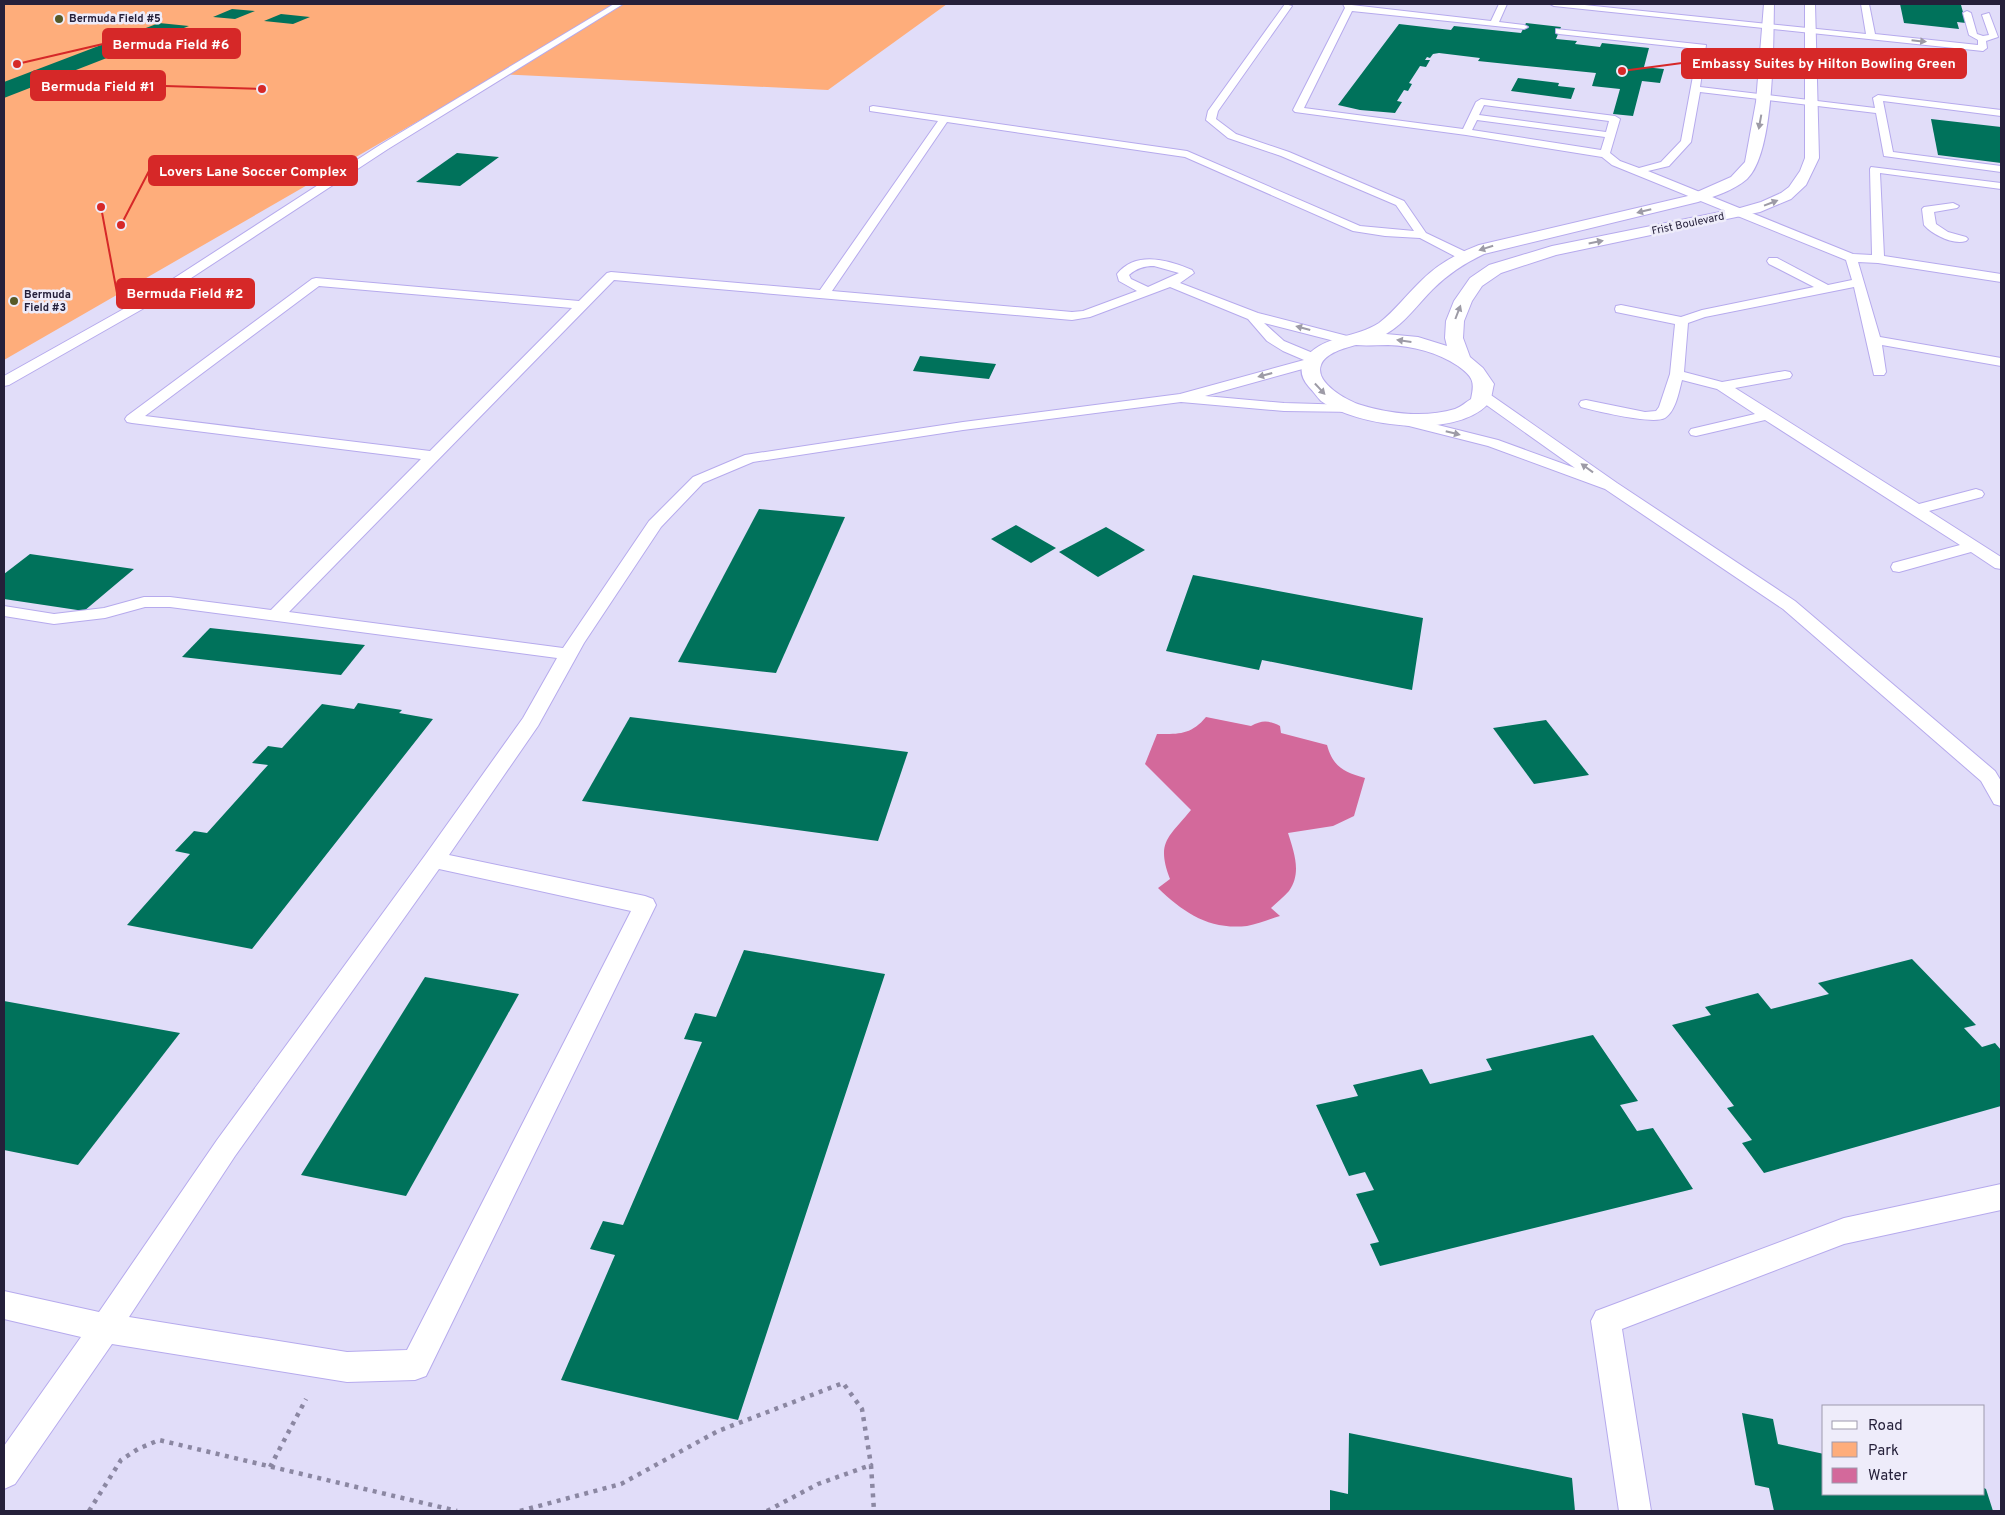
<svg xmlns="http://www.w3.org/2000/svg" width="2005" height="1515" viewBox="0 0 2005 1515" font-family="Overpass,sans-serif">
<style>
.green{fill:#fead7b}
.water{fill:#d3699b}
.building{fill:#00725b}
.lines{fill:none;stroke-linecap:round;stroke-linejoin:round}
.lane-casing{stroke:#b6aaed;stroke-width:2}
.street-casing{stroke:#b6aaed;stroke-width:2}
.path{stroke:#8b87a2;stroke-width:4.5;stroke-dasharray:4 5.5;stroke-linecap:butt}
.lane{fill:#fff;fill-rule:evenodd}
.street{fill:#fff;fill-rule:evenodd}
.oneway{fill:#9d9ba6}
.poi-dot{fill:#565a27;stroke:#eeecfa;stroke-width:2}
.labels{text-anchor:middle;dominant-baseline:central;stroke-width:5;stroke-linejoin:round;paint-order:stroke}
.far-poi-label{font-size:11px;font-weight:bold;fill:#25203a;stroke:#eeecfa;text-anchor:start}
.far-street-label{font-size:11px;fill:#25203a;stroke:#eeecfa}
.leader{fill:none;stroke:#d62828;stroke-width:2}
.callout-dot{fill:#d62828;stroke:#eeecfa;stroke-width:2}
.callout{fill:#d62828;stroke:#d62828;stroke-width:2}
.callout-label{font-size:14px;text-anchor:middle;font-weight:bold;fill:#fff}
</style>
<rect width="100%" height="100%" fill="#e1ddf9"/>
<path class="green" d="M 4,4 L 947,4 L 828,90 L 500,74 L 4,360 Z"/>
<path class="water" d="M 1206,717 L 1251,726 C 1262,720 1268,720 1280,726 L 1281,733 L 1327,745 C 1333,767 1344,772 1365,778 L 1354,816 L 1333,826 L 1288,833 C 1294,852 1302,873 1289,891 C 1284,897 1277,902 1271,908 L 1280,916 C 1269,919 1258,924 1247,926 C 1209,930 1184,913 1158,888 L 1170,879 C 1156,842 1168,838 1191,810 L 1145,764 L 1157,734 C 1179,734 1191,735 1206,717 Z"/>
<g class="building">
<path d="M 1900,4 L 1955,4 L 1961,5 L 1966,23 L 1957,22 L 1959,29 L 1904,23 Z"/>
<path d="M 232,9 L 255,11 L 235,19 L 213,17 Z"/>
<path d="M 281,14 L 310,17 L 293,24 L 264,21 Z"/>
<path d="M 159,23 L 189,26 L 4,98 L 4,82 Z"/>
<path d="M 1526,23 L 1561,27 L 1556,39 L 1577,41 L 1575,44 L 1600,47 L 1602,43 L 1649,48 L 1644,67 L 1664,69 L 1660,83 L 1642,81 L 1633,116 L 1613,114 L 1620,89 L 1592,86 L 1596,73 L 1478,61 L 1480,58 L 1439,53 L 1433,54 L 1430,58 L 1427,57 L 1425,60 L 1430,60 L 1426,67 L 1420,66 L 1409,83 L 1412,84 L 1408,91 L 1404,90 L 1397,101 L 1402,102 L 1395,113 L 1360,110 L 1338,105 L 1399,24 L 1451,30 L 1454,26 L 1521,33 Z"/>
<path d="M 1518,78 L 1559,83 L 1558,86 L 1575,88 L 1571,99 L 1511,91 Z"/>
<path d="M 1931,119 L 2001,127 L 2001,163 L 1938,155 Z"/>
<path d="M 457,153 L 499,157 L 460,186 L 416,182 Z"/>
<path d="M 920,356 L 996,364 L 989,379 L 913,371 Z"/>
<path d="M 759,509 L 845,517 L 776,673 L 678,662 Z"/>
<path d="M 1016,525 L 1056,548 L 1031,563 L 991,539 Z"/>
<path d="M 1106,527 L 1145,550 L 1098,577 L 1059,552 Z"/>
<path d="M 30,554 L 134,569 L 84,611 L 4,599 L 4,574 Z"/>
<path d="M 1193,575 L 1423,618 L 1412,690 L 1262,660 L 1259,670 L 1166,651 Z"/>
<path d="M 210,628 L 365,645 L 341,675 L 182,657 Z"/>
<path d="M 358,703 L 402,710 L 399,713 L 433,719 L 252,949 L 127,925 L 190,854 L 175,851 L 194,831 L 207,833 L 268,765 L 252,763 L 268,746 L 282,748 L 322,704 L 354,709 Z"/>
<path d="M 630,717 L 908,752 L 878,841 L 582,801 Z"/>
<path d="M 1546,720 L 1589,775 L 1534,784 L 1493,728 Z"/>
<path d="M 744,950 L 885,974 L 738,1420 L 561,1380 L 615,1255 L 590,1249 L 603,1221 L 623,1225 L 702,1042 L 684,1039 L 695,1013 L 716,1017 Z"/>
<path d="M 1912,959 L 1976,1025 L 1964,1028 L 1982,1047 L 1995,1043 L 2001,1050 L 2001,1106 L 1764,1173 L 1742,1143 L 1752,1140 L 1727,1108 L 1734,1106 L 1672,1025 L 1711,1015 L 1705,1007 L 1758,993 L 1771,1009 L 1829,994 L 1818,983 Z"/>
<path d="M 425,977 L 519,994 L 406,1196 L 301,1175 Z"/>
<path d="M 4,1001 L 180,1033 L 78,1165 L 4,1150 Z"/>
<path d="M 1593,1035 L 1638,1101 L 1620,1105 L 1637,1131 L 1653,1128 L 1693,1189 L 1380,1266 L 1370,1244 L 1379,1242 L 1356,1194 L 1374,1190 L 1365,1172 L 1349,1176 L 1316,1105 L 1358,1096 L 1353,1085 L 1422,1069 L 1430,1084 L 1492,1070 L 1486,1059 Z"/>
<path d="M 1742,1413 L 1773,1419 L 1778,1444 L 1824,1454 L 1824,1494 L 1984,1494 L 1984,1488 L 1986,1489 L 1993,1511 L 1774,1511 L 1769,1488 L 1755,1485 Z"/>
<path d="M 1349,1433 L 1572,1478 L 1575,1511 L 1330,1511 L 1330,1490 L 1348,1494 Z"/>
</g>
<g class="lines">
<g class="lane-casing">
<g id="lane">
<path d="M 614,4 L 623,4 L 388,149 L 153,303 L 9,385 L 4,386 L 4,376 L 145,297 L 380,145 Z"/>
<path d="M 1285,4 L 1292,6 L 1218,111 L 1216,119 L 1236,134 L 1289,152 L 1404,201 L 1426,233 L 1468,253 L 1470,256 L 1468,259 L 1460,259 L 1420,238 L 1385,236 L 1353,231 L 1185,157 L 947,122 L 832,291 L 1072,312 L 1083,311 L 1137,291 L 1119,281 L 1117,274 C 1136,250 1169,260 1192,270 L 1194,273 L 1180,283 L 1258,313 L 1355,338 L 1357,341 L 1350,345 L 1264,323 L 1284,341 L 1320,356 L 1322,359 L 1317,365 L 1205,396 L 1284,403 L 1352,405 L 1357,406 L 1359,409 L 1357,412 L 1284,411 L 1181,402 L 963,430 L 753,462 L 703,483 L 661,527 L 584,643 L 538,726 L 449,855 L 645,896 L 653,899 L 656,905 L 426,1376 L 415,1380 L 347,1382 L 112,1344 L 15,1484 L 4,1489 L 4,1446 L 81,1337 L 4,1319 L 4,1291 L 99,1312 L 217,1140 L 426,854 L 523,718 L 557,658 L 170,607 L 145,607 L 105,618 L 54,624 L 4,616 L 4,606 L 54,614 L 104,608 L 144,597 L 170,597 L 271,610 L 421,459 L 132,423 L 127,422 L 125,419 L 127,416 L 312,279 L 316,278 L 579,301 L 607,273 L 611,272 L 820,290 L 938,121 L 870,111 L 870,107 L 873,106 L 1187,151 L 1360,226 L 1414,231 L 1396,205 L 1281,156 L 1228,138 L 1206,120 L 1208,111 ZM 1154,266 L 1179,273 L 1148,287 L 1131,279 L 1129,275 C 1137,268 1144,266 1154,266 ZM 614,280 L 1072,320 L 1090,317 L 1170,287 L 1248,319 L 1267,341 L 1283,351 L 1304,360 L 1180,394 L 963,422 L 745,455 L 693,477 L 649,521 L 563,648 L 289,612 ZM 319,286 L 572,308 L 430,451 L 145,416 ZM 439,869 L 631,911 L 407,1350 L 347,1352 L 129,1317 L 235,1156 Z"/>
<path d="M 1343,4 L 1491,21 L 1499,4 L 1507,4 L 1499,22 L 1524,25 L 1528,27 L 1524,29 L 1352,11 L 1304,108 L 1463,129 L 1476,102 L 1481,99 L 1615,116 L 1620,119 L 1610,153 L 1620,161 L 1639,168 L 1661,162 L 1681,141 L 1698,49 L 1559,34 L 1556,33 L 1556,29 L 1706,45 L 1700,87 L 1875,108 L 1873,98 L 1878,95 L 2001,110 L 2001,116 L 1883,101 L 1893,152 L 2001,166 L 2001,172 L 1884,156 L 1876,113 L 1700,92 L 1691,142 L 1669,166 L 1648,171 L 1853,254 L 1872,255 L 1870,169 L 1871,167 L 2001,183 L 2001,189 L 1880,173 L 1884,256 L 2001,274 L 2001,282 L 1878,263 L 1858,262 L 1880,337 L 2001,358 L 2001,366 L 1882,345 L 1886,372 L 1884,375 L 1874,375 L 1854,287 L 1705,317 L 1688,323 L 1684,372 L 1722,382 L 1785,371 L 1790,372 L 1792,375 L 1790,378 L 1735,388 L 1919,504 L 1976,489 L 1982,491 L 1984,494 L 1982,497 L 1929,511 L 2001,557 L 2001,569 L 1995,568 L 1971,552 L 1899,572 L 1893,571 L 1891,567 L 1893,563 L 1960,545 L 1765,420 L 1696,436 L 1691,435 L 1689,432 L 1691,429 L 1755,414 L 1717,389 L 1682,380 C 1679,391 1676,411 1665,418 C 1653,425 1596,411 1581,407 L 1579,404 L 1581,401 L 1586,400 L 1645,412 L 1656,411 L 1659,407 L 1670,374 L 1675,324 L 1616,312 L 1615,309 L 1616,306 L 1621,305 L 1681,317 L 1702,310 L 1814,287 L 1769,264 L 1767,261 L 1769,258 L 1777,258 L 1828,285 L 1852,280 L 1846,260 L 1612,165 L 1602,157 L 1466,135 L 1295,112 L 1293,110 L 1345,8 ZM 1484,105 L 1609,121 L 1606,132 L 1479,115 ZM 1477,120 L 1605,137 L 1601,150 L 1472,130 Z"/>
<path d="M 1550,4 L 1575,4 L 1866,34 L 1861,4 L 1869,4 L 1875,34 L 1978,45 L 1978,40 L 1969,35 L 1963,13 L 1967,11 L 1971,13 L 1977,34 L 1983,36 L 1989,35 L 1982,15 L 1989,13 L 1998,37 L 1986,41 L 1987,48 L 1983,51 L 1554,6 Z"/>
<path d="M 1953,203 L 1959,206 L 1957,208 L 1934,212 L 1936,224 L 1948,232 L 1966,237 L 1968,239 L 1966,241 C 1953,245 1933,235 1924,225 L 1922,209 L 1924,207 Z"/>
<path d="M 1483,392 L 1488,393 L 1617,483 L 1795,601 L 1995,771 L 2001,781 L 2001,806 L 1994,804 L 1981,781 L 1783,609 L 1605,489 L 1488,446 L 1401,424 L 1399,421 L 1401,418 L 1406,417 L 1498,440 L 1575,468 L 1478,399 L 1476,396 L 1478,393 Z"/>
<path d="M 2001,1184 L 2001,1210 L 1844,1244 L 1622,1329 L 1651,1511 L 1619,1511 L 1591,1321 L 1596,1311 L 1844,1218 Z"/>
</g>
</g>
<g class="street-casing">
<path id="street" d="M 1764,4 L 1774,4 C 1773,43 1775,153 1747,179 C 1733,191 1715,196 1698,202 L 1484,254 C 1465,263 1448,274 1433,289 C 1418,304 1405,323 1386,334 L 1418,337 L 1447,346 L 1445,338 L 1446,321 L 1454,301 L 1470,278 L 1489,265 L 1552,246 L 1740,208 L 1761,202 L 1781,193 L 1789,187 L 1800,171 L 1805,158 L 1805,4 L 1815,4 L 1819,158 L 1806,185 L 1791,199 L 1760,212 L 1556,255 L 1501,273 L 1482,286 L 1472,301 L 1464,321 L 1463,338 L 1470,357 L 1483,368 L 1494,384 C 1492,391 1492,400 1487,405 C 1453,439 1358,427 1321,401 C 1317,397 1313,391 1309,387 C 1300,377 1299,366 1307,356 C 1325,335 1357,338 1379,323 C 1395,311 1407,294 1422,280 C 1438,264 1458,253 1479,245 L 1688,196 L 1731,177 L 1745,162 L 1756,102 ZM 1356,345 C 1366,346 1377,345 1388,345 C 1413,346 1437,352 1458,366 C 1473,377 1475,381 1471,399 C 1466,402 1461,407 1455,409 C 1426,418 1390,414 1361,405 C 1348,401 1314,383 1321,365 C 1325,353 1345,348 1356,345 Z"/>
</g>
<g class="path">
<path d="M 270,1467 L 306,1399"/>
<path d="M 89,1511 L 121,1460 L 138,1449 L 159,1440 L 457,1511"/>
<path d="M 520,1511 L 621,1484 L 718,1431 L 843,1383 L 862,1409 L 871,1465"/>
<path d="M 767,1511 L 818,1484 L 871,1465 L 874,1511"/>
</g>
<use href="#lane" class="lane"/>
<use href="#street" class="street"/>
</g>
<defs><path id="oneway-solid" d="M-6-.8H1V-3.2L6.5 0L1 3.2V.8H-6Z" transform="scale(1.25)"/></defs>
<g class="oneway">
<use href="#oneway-solid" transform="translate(1919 41) rotate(6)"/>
<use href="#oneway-solid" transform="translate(1760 122) rotate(100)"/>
<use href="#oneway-solid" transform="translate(1771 203) rotate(-21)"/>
<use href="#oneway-solid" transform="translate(1644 211) rotate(166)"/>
<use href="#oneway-solid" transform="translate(1596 242) rotate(-11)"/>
<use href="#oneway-solid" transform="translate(1486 248) rotate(163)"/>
<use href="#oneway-solid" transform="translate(1458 312) rotate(-69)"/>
<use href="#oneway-solid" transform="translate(1303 328) rotate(-165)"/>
<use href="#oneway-solid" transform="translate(1404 341) rotate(-172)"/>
<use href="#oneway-solid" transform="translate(1265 375) rotate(165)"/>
<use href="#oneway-solid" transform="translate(1320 389) rotate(47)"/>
<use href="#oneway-solid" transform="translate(1453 433) rotate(14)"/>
<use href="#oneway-solid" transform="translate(1587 468) rotate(-144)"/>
</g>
<g class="poi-dot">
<circle cx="59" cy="19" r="5"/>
<circle cx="14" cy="301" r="5"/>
</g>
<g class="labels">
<g class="far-poi-label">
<text x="69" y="19">Bermuda Field #5</text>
<text x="24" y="295">Bermuda<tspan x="24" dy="13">Field #3</tspan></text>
</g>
<g class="far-street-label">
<text transform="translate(1688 224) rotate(-12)">Frist Boulevard</text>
</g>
</g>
<path class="leader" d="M17 64L103 44M1622 71L1682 63M262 89L165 86M121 225L149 171M101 207L117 293"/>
<g class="callout-dot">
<circle cx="17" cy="64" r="5"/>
<circle cx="1622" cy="71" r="5"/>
<circle cx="262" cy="89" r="5"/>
<circle cx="121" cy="225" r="5"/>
<circle cx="101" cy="207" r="5"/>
</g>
<g class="callout">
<rect x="103" y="29" width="137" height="29" rx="5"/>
<rect x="1682" y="49" width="284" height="29" rx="5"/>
<rect x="31" y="71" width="134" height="29" rx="5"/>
<rect x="149" y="156" width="208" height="29" rx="5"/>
<rect x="117" y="279" width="137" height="29" rx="5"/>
</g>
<g class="callout-label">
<text x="171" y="49">Bermuda Field #6</text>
<text x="1824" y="68">Embassy Suites by Hilton Bowling Green</text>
<text x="98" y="91">Bermuda Field #1</text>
<text x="253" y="176">Lovers Lane Soccer Complex</text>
<text x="185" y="298">Bermuda Field #2</text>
</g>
<rect width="2005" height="1515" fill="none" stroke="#25203a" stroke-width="10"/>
<rect x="1822" y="1405" width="162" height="90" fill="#eeecfa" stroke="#9e9aad"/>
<rect x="1832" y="1421" width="25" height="8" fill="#ffffff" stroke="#9e9aad"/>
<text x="1868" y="1430" font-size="15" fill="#25203a">Road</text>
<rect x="1832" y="1442" width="25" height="15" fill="#fead7b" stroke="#9e9aad"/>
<text x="1868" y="1455" font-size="15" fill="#25203a">Park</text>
<rect x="1832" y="1468" width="25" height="15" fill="#d3699b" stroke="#9e9aad"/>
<text x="1868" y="1480" font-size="15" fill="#25203a">Water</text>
</svg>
